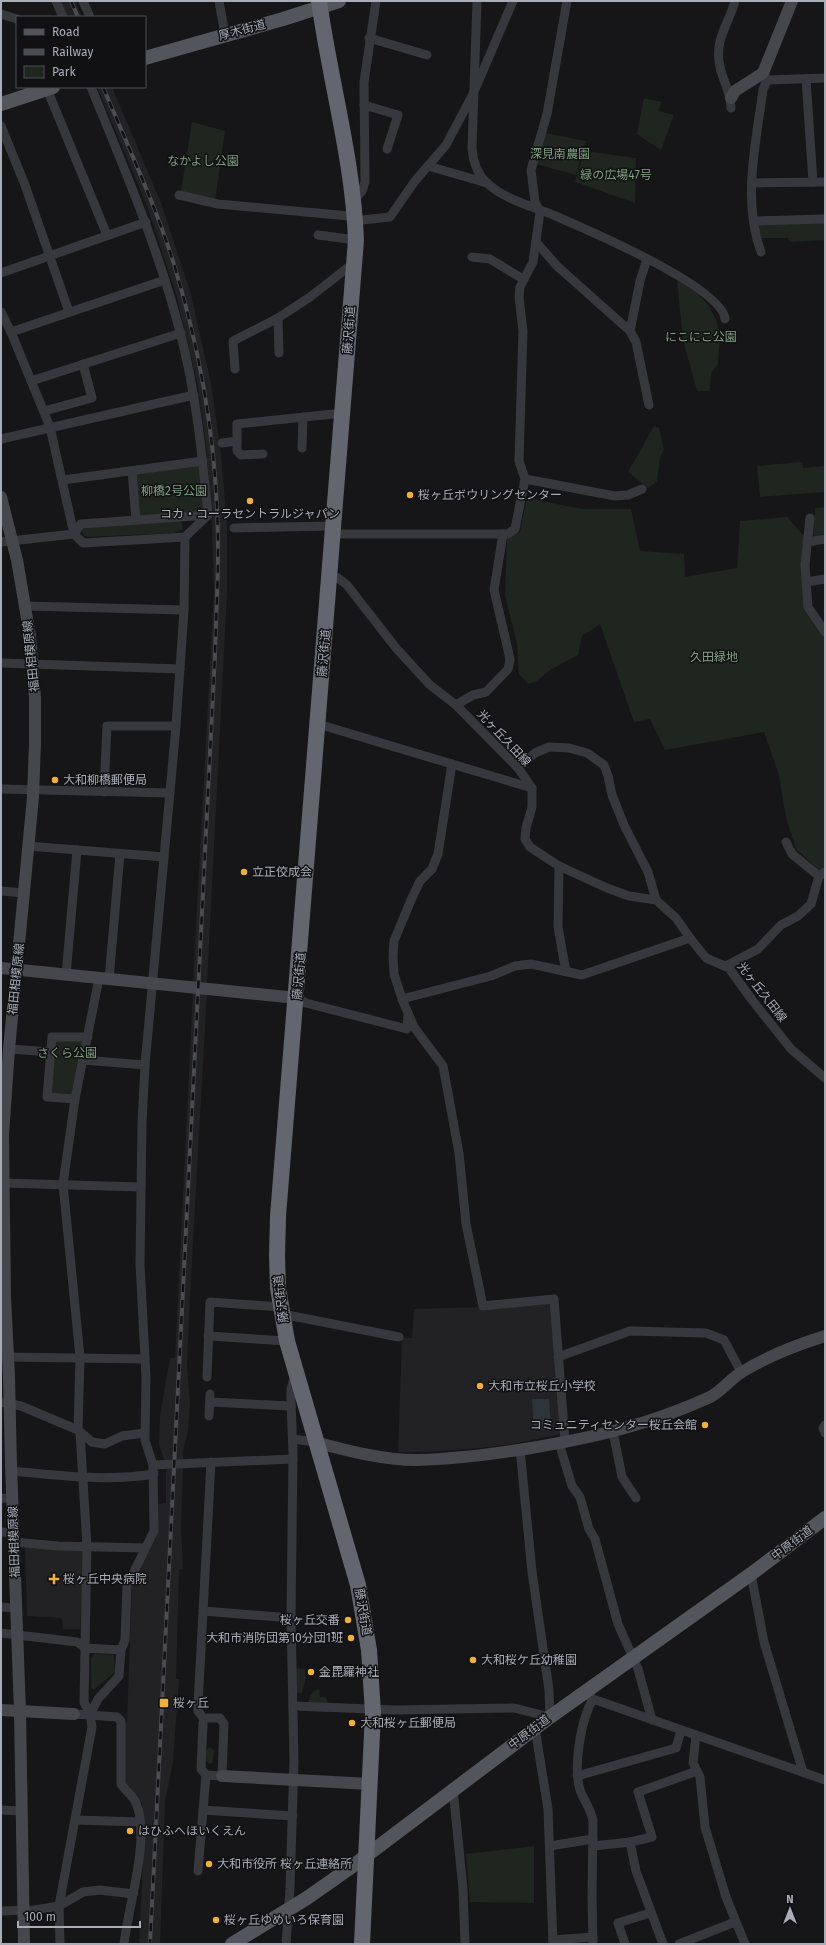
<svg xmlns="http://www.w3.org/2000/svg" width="826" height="1945" viewBox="0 0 826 1945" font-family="'Fira Sans','Noto Sans JP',sans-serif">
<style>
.built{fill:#222225}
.green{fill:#1e261f}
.water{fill:#2c353c}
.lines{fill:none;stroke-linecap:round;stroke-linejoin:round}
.street{stroke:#37383d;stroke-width:9}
.secondary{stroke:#45474d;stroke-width:12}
.primary{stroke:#53555c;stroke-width:14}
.highway{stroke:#63666e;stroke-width:16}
.rail-casing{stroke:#4a4c52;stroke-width:4}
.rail{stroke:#111113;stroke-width:2.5;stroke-dasharray:8;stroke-linecap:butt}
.secondary-bridge{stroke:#45474d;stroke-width:12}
.poi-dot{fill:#f2b134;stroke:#111113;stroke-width:1.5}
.labels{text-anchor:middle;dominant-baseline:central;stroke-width:3;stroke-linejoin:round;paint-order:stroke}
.street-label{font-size:12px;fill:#a8adb8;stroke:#111113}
.park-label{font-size:12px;fill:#7fa381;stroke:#111113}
.poi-label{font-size:12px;fill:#a8adb8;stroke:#111113;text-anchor:start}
</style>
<rect width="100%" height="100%" fill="#161618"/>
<g class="built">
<path d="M 60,1 L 75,1 L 82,17 L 67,17 Z"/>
<path d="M 97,87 L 112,87 L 161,203 L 190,291 L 211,383 L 221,454 L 227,526 L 227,592 L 207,983 L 193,982 L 214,592 L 212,526 L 207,454 L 198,386 L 176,294 L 147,206 Z"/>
<path d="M 193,992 L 207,993 L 190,1295 L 187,1366 L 190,1403 L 188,1431 L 183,1451 L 183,1461 L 165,1462 L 159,1445 L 160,1416 L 170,1358 L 175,1358 Z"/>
<path d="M 553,1300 L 562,1434 L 512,1444 L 480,1448 L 426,1452 L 398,1452 L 402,1338 L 412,1338 L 414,1309 L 483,1307 Z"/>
<path d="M 183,1468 L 181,1528 L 183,1569 L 179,1570 L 176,1679 L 179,1679 L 173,1762 L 165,1802 L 160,1944 L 139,1944 L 143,1860 L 142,1803 L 126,1786 L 124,1779 L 124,1724 L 127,1722 L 132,1585 L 157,1536 L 158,1504 L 166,1503 L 166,1469 Z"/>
<path d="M 25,1546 L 80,1550 L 84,1552 L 80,1629 L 63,1629 L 62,1618 L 27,1616 Z"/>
</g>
<g class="green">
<path d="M 644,98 L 661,102 L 659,111 L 674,115 L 661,150 L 637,134 Z"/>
<path d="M 192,122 L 225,131 L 215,201 L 181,191 Z"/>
<path d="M 545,133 L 586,141 L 576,175 L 536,164 Z"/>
<path d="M 584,151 L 636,158 L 635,203 L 575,182 Z"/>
<path d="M 825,222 L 825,240 L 789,242 L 788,238 L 759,238 L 757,224 Z"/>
<path d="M 677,280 L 697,293 L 709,306 L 717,322 L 720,336 L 718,364 L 711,373 L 710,391 L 697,391 L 683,340 Z"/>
<path d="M 654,426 L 659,428 L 664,450 L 660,457 L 657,481 L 648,488 L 628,472 Z"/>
<path d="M 203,461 L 208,515 L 136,520 L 132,471 Z"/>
<path d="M 802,462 L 803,468 L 825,466 L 825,492 L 760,497 L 757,466 Z"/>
<path d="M 527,498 L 582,509 L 631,509 L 640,551 L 684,554 L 685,577 L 737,568 L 740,521 L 787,517 L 804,536 L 809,600 L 825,632 L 825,875 L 796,849 L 786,818 L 779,775 L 764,732 L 665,750 L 650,719 L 634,722 L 600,624 L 582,636 L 578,655 L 550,670 L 537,681 L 528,684 L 519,674 L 517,644 L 505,595 L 507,539 L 520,532 Z"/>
<path d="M 825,507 L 825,534 L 813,536 L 815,508 Z"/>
<path d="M 178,521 L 182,523 L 183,529 L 174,533 L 88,537 L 83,535 L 82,529 L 86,526 Z"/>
<path d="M 56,1040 L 82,1041 L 73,1096 L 51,1094 Z"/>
<path d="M 94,1654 L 114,1655 L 115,1672 L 95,1689 L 93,1690 L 91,1688 L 91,1658 Z"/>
<path d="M 295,1668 L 305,1669 L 306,1678 L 302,1693 L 297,1693 Z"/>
<path d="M 319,1689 L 320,1697 L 326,1697 L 328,1703 L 308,1704 C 309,1698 312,1690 319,1689 Z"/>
<path d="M 210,1747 L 214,1750 L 213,1762 L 210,1764 L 206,1761 L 206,1750 Z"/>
<path d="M 534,1846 L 534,1903 L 470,1902 L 466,1854 Z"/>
</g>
<path class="water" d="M 532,1399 L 549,1399 L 551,1430 L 534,1430 Z"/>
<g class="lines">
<g class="street">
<path d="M 56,1 L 63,17"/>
<path d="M 83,1 L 90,17"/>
<path d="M 219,1 L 225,35"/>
<path d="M 477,1 L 472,148 C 473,161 477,174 487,183 C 505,200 535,207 558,217 C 588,230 722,287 725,319"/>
<path d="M 1,14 L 17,19"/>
<path d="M 369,38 L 427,55"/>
<path d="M 765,76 L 767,80 L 825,78"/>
<path d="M 806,79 L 813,182"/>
<path d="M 47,89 L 107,235"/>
<path d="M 364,105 L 398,115 L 387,149"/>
<path d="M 731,108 C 731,93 723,81 720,67 C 714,39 728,26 735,1"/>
<path d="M 1,126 L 25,185 L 69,312"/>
<path d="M 428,166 L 487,183"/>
<path d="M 752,183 L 825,182"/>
<path d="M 179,195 L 218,204 L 349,216 L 362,220 L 390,217 L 415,181 L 446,145 L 473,94 L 513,1"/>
<path d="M 354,200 L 362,191 L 365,182 L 364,82 L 376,1"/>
<path d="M 754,221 L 825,219"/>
<path d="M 318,235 L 356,240"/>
<path d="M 536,242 L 557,266 L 630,331 L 636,342 L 649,405"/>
<path d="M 761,252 C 742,201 756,142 763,90 L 767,80"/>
<path d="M 472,257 L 490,259 L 523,279"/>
<path d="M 1,273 L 146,222"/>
<path d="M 1,312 L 11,332 L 50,427 L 74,534 L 1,542"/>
<path d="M 278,318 L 279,353"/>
<path d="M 630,331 L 640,281 L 647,259"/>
<path d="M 11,332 L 165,280"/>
<path d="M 235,369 L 233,341 L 278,318 L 310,297 L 355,262"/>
<path d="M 31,381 L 181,333"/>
<path d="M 44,411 L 92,398 L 83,364"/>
<path d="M 1,439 L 194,395"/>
<path d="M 222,443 L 237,441"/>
<path d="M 302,448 L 303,417"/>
<path d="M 263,454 L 241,455 L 237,451 L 237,424 L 343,413"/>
<path d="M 132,471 L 136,520"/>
<path d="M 525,479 L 615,496 L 628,495 L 642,489"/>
<path d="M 63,480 L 203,461"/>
<path d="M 810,518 L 805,565 L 808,607 L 825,632"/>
<path d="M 234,528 L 333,526"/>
<path d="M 333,534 L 508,534 L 515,529 L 525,479 L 519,461 L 523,331 L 519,297 L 520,287 L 533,262 L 540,212 L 535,202 L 531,170 L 547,114 L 567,1"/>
<path d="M 185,537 L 83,543 L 74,534 L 81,524 L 208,515"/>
<path d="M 807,542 L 825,539"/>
<path d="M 330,575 L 338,578 L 347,585 L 396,648 L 430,685 L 456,705 L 518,768 L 532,788 L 532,807 L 526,828 L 525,839 L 530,847 L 559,866 L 607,888 L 629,896 L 656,900 L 676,918 L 690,938 L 706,958 L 729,968 L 752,1000 L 791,1049 L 825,1078"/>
<path d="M 807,582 L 825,579"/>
<path d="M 25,606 L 184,610"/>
<path d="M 1,663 L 180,669"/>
<path d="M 456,705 L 473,695 L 486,692 L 508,669 L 510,660 L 508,650 L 494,590 L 503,534"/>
<path d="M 318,724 L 532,788"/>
<path d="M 452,764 L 438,854 L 432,869 L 420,881 L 411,900 L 394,941 L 393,957 L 394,974 L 402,999 L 414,1027 L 443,1066 L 459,1153 L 466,1224 L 483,1306 L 554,1299 L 565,1441"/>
<path d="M 518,768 L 535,753 L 549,747 L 569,748 L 587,753 L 604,765 L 608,776 L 612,795 L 624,825 L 648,872 L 656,900"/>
<path d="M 1,789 L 170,793"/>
<path d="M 104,792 L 107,726 L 176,726"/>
<path d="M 786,842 L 792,854 L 819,876"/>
<path d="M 28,846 L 164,857"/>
<path d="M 559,866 L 558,927 L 566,972"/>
<path d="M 1,891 L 24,893"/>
<path d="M 726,966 L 758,949 L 781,925 L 798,916 L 811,904 L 819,876 L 825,872"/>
<path d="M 66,975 L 77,850"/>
<path d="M 109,979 L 120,854"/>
<path d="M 297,998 L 306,1003 L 407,1029 L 408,1015"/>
<path d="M 402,999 L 491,976 L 515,966 L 531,964 L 582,975 L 690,938"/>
<path d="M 9,1049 L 51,1052"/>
<path d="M 83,1060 L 145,1065"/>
<path d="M 75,1099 L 47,1097 L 52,1037 L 88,1037"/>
<path d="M 3,1183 L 141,1187"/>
<path d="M 282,1314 L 399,1337"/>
<path d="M 208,1336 L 287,1341"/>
<path d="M 8,1357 L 144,1359"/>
<path d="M 558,1357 L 630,1331 L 706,1333 L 724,1340 L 741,1372"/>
<path d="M 207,1377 L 210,1302 L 281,1307"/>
<path d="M 1,1402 L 21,1406 L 78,1430 L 92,1442 L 105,1444 L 122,1436 L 144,1433"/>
<path d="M 210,1402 L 291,1406"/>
<path d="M 209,1416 L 210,1394"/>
<path d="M 825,1425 L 823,1428 L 825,1433"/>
<path d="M 78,1430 L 80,1357 L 63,1184 L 75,1099 L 99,978"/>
<path d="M 80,1432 L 87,1546 L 85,1648"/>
<path d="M 613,1432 L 622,1477 L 636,1498"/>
<path d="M 293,1439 L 315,1442"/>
<path d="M 559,1443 L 572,1486 L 580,1497 L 589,1529 L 595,1539 L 618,1624 L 638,1669 L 652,1720"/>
<path d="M 153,1465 L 293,1459"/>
<path d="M 11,1471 C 59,1475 106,1482 154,1474"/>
<path d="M 1,1498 L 12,1499"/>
<path d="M 1,1532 L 13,1533"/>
<path d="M 14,1542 L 58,1546 L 145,1548"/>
<path d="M 751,1574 L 764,1642 L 803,1772"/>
<path d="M 1,1607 L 16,1608"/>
<path d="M 203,1611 L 291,1618"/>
<path d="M 1,1633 L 77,1642 L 85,1648"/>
<path d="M 585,1692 L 593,1699 L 825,1780"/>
<path d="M 593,1699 C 581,1719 573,1767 580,1790 C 584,1801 591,1809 593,1821 L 592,1896 L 593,1944"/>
<path d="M 294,1706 L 395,1710 L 514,1708 L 550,1717 L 549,1690 L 532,1572 L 520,1449"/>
<path d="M 74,1714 L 117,1717 L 121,1721 L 121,1784 C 125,1790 132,1795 135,1801 C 152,1835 128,1906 124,1944"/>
<path d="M 90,1715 L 98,1699 L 119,1676 L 121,1650 L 125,1640 L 127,1586 L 154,1531 L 153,1465 L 145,1440 L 146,1377 L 140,1264 L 142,1123 L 145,1065 L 176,726 L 184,610 L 185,537 L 208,515 C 202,454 196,392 180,332 C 158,247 124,168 91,87"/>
<path d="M 208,1718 L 220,1718 L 224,1724 L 222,1776 L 206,1775 L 201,1769 L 203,1723 L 204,1719 Z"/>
<path d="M 204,1719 L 198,1711 L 198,1705 L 211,1462"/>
<path d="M 535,1728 L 548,1809 L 553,1944"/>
<path d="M 696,1735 L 693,1763 L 700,1777 L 705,1827 L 726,1897 L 745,1944"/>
<path d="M 577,1776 L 676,1748 L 681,1730"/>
<path d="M 453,1789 L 463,1889 L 465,1944"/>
<path d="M 1,1810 L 22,1811"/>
<path d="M 203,1810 L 293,1816"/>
<path d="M 76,1820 L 140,1822"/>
<path d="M 630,1842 L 652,1837 L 638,1792 L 697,1771"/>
<path d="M 550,1846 L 593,1839"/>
<path d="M 594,1846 L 630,1842 L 636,1871 L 663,1944"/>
<path d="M 198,1871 L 206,1775"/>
<path d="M 1,1911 L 34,1910 L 59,1906 L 83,1892 L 100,1890 L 133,1894"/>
<path d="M 553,1940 L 593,1937"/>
<path d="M 60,1944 L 59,1906 L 92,1727 L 90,1715 L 84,1702 L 85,1648 L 121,1650"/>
<path d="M 286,1944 L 290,1889 L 294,1761 L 291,1618 L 293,1453 L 291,1403 L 291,1389 L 295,1375"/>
<path d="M 625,1944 L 618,1923 L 650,1913"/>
<path d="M 679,1944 L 735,1922"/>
</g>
<g class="secondary">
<path d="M 731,98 L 735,91 L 763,73 L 792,1"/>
<path d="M 1,497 L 17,560 L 30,636 L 35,698 L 35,743 L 33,797 L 9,1049 L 3,1135 L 5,1296 L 9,1377"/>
<path d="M 1,968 L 297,998"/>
<path d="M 315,1442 C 348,1451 383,1460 417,1460 C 455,1459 494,1454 531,1448 C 596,1437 648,1425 708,1398 C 720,1393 730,1379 742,1372 C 768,1356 796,1345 825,1336"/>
<path d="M 11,1465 L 20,1712 L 24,1944"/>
<path d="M 1,1710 L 74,1714"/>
<path d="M 222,1776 L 370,1784"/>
</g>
<g class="primary">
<path d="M 145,58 L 283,19 L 339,1"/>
<path d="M 1,104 L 53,87"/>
<path d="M 232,1944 L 307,1898 L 354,1865 L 550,1717 L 751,1574 L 825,1518"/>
</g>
<path class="highway" d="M 319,1 C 330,81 353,159 356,240 L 278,1216 L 277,1256 L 278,1288 L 287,1341 L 358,1585 L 369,1650 L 373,1713 L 362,1944"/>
<g class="rail-casing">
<g id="rail">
<path d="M 71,1 L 78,17"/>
<path d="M 103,87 C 127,144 154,202 173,261 C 202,355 218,453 218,551 C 218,585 216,619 215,654 L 150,1944"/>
</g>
</g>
<use href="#rail" class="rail"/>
<path class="secondary-bridge" d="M 9,1377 L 11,1465"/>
</g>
<g class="poi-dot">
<circle cx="410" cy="495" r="4"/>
<circle cx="250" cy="501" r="4"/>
<circle cx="55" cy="780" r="4"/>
<circle cx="244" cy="872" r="4"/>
<circle cx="480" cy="1386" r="4"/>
<circle cx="705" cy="1425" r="4"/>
<path d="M52 1573h4v4h4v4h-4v4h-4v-4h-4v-4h4z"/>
<circle cx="348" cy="1620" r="4"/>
<circle cx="351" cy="1638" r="4"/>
<circle cx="473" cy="1660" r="4"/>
<circle cx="311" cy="1672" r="4"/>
<rect x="159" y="1698" width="10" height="10" rx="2"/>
<circle cx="352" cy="1723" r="4"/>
<circle cx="130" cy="1831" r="4"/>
<circle cx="209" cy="1864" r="4"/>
<circle cx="216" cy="1920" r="4"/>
</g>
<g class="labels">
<g class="street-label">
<text transform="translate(242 30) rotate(-15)">厚木街道</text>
<text transform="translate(349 330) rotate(-86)">藤沢街道</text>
<text transform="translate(324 653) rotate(-85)">藤沢街道</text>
<text transform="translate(31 656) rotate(-96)">福田相模原線</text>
<text transform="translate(504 738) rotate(47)">光ヶ丘久田線</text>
<text transform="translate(299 976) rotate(-85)">藤沢街道</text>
<text transform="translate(16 979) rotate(-84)">福田相模原線</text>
<text transform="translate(762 992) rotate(52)">光ヶ丘久田線</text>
<text transform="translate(281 1299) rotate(-97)">藤沢街道</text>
<text transform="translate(14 1542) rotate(-92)">福田相模原線</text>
<text transform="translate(792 1543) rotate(-37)">中原街道</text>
<text transform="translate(363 1612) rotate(80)">藤沢街道</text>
<text transform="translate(529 1732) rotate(-37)">中原街道</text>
</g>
<g class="park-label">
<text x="560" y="154">深見南農園</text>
<text x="203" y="161">なかよし公園</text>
<text x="616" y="175">緑の広場47号</text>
<text x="701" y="337">にこにこ公園</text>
<text x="174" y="491">柳橋2号公園</text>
<text x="714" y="657">久田緑地</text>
<text x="67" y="1053">さくら公園</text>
</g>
<g class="poi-label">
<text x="418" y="495">桜ヶ丘ボウリングセンター</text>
<text x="250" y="514" text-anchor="middle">コカ・コーラセントラルジャパン</text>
<text x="63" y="780">大和柳橋郵便局</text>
<text x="252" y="872">立正佼成会</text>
<text x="488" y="1386">大和市立桜丘小学校</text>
<text x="697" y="1425" text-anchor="end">コミュニティセンター桜丘会館</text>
<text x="63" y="1579">桜ヶ丘中央病院</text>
<text x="340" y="1620" text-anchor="end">桜ヶ丘交番</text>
<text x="343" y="1638" text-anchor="end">大和市消防団第10分団1班</text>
<text x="481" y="1660">大和桜ケ丘幼稚園</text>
<text x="319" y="1672">金毘羅神社</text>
<text x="173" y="1703">桜ヶ丘</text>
<text x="360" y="1723">大和桜ヶ丘郵便局</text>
<text x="138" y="1831">はひふへほいくえん</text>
<text x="217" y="1864">大和市役所 桜ヶ丘連絡所</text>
<text x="224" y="1920">桜ヶ丘ゆめいろ保育園</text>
</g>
</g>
<rect width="826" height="1945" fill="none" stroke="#a8adb8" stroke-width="4"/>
<rect x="16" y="16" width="130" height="72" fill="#111113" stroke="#4d4f55"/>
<rect x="24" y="29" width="20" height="6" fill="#53555c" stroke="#4d4f55"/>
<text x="52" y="36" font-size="12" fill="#a8adb8">Road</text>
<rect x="24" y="49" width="20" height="6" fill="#4a4c52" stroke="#4d4f55"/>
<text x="52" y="56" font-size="12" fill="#a8adb8">Railway</text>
<rect x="24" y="66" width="20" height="12" fill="#1e261f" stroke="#4d4f55"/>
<text x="52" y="76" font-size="12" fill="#a8adb8">Park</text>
<g transform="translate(790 1909)" stroke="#111113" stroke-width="3" paint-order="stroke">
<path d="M0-3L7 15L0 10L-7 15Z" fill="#a8adb8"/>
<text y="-6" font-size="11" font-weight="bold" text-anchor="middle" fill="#a8adb8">N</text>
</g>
<path d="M18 1921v6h122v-6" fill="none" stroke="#a8adb8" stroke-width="2"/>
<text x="24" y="1921" font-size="12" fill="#a8adb8" stroke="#111113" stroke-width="3" paint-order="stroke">100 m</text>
</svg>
